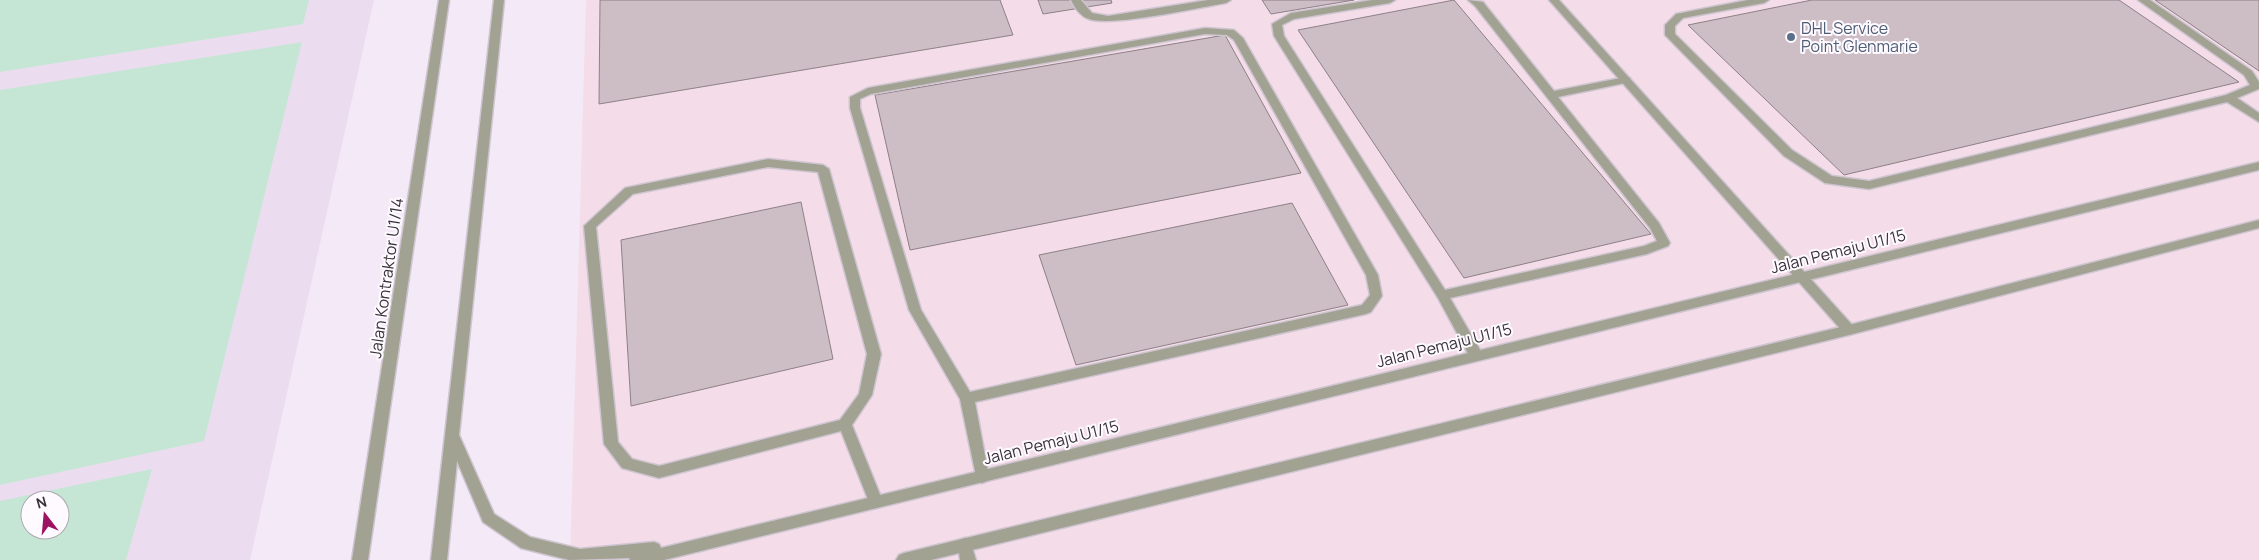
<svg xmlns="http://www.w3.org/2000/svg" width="2259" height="560" viewBox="0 0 2259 560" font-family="Manrope,sans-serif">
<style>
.industrial{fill:#f4dde9}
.built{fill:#ebddef;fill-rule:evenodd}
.green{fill:#c6e6d5;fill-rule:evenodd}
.building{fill:#cdbdc4;stroke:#8e8086}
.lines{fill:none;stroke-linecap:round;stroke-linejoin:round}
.service-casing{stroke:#cec5d1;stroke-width:3}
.minor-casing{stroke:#cec5d1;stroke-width:3}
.tertiary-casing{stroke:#cec5d1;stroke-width:3}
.service{fill:#a2a293;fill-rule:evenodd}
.minor{fill:#a2a293;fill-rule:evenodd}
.tertiary{fill:#a2a293;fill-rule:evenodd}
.service-dot{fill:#5c6f8a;stroke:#fefaff;stroke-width:2}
.labels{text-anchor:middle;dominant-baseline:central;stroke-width:4;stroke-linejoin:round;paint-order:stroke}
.service-label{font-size:16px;fill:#4e5e75;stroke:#fefaff;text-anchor:start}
.street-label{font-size:16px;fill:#373338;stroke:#fefaff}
</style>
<rect width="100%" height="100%" fill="#f4eaf7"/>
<path class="industrial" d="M 586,0 L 2259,0 L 2259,560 L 570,560 Z"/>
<path class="built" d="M 0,0 L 374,0 L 250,560 L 0,560 ZM 30,500 L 60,500 L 60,530 L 30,530 Z"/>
<g class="green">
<path d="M 0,0 L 309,0 L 303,24 L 0,72 Z"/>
<path d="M 302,42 L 204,441 L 0,485 L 0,90 Z"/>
<path d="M 152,469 L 126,560 L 0,560 L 0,501 ZM 30,500 L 60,500 L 60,530 L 30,530 Z"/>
</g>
<g class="building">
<path d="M 600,0 L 1000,0 L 1013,35 L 599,104 Z"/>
<path d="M 1038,0 L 1111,0 L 1112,3 L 1043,14 Z"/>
<path d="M 1262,0 L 1354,0 L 1271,14 Z"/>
<path d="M 1454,0 L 1651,234 L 1464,278 L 1298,30 Z"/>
<path d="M 1812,0 L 2119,0 L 2239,82 L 1844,175 L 1688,25 Z"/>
<path d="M 2155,0 L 2259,0 L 2259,71 Z"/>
<path d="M 1225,35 L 1301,173 L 910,250 L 875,95 Z"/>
<path d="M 801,202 L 833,359 L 631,406 L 621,240 Z"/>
<path d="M 1292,203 L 1348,305 L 1076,365 L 1039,255 Z"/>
</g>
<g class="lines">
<g class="service-casing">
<g id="service">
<path d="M 1071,0 L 1081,0 L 1092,13 L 1108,16 L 1208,0 L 1231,0 L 1226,3 C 1197,8 1112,27 1089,19 C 1080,16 1075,8 1071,0 Z"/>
<path d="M 1372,0 L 1395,0 L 1390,3 L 1294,19 L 1282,25 L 1284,36 L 1445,290 L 1644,246 L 1657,241 L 1650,228 L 1475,6 L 1468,0 L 1483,2 L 1554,91 L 1626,77 L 1630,78 L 1630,82 L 1558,97 L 1659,223 L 1670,243 L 1668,246 L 1647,254 L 1450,298 L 1483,355 L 1481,359 L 1471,359 L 1438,298 L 1274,36 L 1272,24 L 1291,13 Z"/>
<path d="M 1748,0 L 1769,0 L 1764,3 L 1683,18 L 1675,26 L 1675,34 L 1792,150 L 1832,176 L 1869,181 L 2226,95 L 2250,85 L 2244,75 L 2138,0 L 2150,0 L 2252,71 L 2259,82 L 2259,89 L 2237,98 L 2259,113 L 2259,122 L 2227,102 L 1869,189 L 1825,183 L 1784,156 L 1665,35 L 1665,25 L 1676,14 Z"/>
<path d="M 1205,28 L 1234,30 L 1243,38 L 1378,275 L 1382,296 L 1371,312 L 1366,314 L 975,402 L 989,477 L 987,481 L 982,483 L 977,481 L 960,399 L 909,310 L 850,108 L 850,97 L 868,88 ZM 1205,34 L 1227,35 L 1234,40 L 1366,275 L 1370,295 L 1362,305 L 970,392 L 921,310 L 860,108 L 860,99 L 871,94 Z"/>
<path d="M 768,159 L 823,165 L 829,169 L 881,354 L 872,395 L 852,425 L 883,502 L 881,506 L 876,508 L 871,506 L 869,502 L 841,431 L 659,478 L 622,468 L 604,444 L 584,226 L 625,188 ZM 768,167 L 818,172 L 867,354 L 859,394 L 840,420 L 659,466 L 632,459 L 618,442 L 596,227 L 633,194 Z"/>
<path d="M 965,538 L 970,540 L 976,560 L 960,560 L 958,545 L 960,540 Z"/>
</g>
</g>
<g class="minor-casing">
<path id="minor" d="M 1549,0 L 1559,0 L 1854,327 L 1855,330 L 1854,333 L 1844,333 Z"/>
</g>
<g class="tertiary-casing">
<g id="tertiary">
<path d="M 439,0 L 449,0 L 368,560 L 352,560 Z"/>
<path d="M 494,0 L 504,0 L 459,435 L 494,514 L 530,537 L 580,549 L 654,542 L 659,544 L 661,548 L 2259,162 L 2259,170 L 664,560 L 629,560 L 630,558 L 569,560 L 521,548 L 483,522 L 457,461 L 447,560 L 431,560 Z"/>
<path d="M 2259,220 L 2259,228 L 1849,335 L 931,560 L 896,560 L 899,555 L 904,553 L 1849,325 Z"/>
</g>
</g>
<use href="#service" class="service"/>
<use href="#minor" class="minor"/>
<use href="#tertiary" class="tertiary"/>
</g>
<circle class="service-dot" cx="1791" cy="37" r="5"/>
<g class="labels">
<g class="service-label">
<text x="1801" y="28">DHL Service<tspan x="1801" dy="18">Point Glenmarie</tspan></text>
</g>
<g class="street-label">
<text transform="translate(1838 251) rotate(-14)">Jalan Pemaju U1/15</text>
<text transform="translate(386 278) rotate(-82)">Jalan Kontraktor U1/14</text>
<text transform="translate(1444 345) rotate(-14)">Jalan Pemaju U1/15</text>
<text transform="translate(1051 442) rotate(-14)">Jalan Pemaju U1/15</text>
</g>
</g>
<g transform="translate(45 515) rotate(344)"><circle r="24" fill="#fefaff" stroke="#aeaaaf"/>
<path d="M0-4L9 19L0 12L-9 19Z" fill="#9e1361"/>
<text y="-8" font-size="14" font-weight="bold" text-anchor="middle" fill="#373338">N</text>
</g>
</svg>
